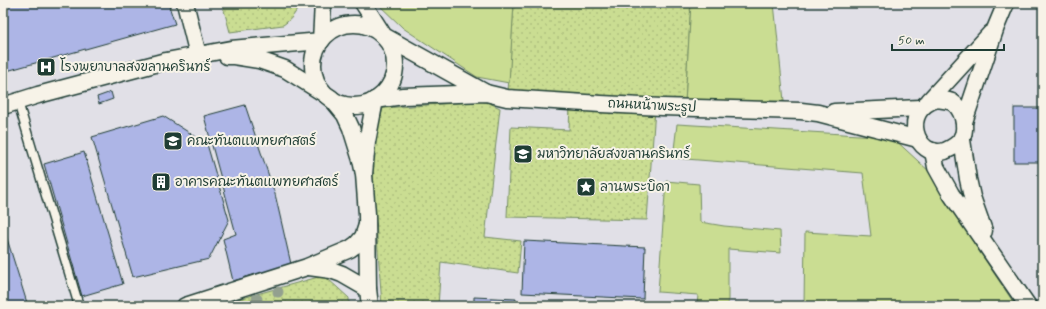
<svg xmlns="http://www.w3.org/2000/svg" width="1046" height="309" viewBox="0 0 1046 309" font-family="Mynerve,'Playpen Sans Thai',sans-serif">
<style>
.built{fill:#e1e0e7}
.grass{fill:url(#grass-dots);stroke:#748d63}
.park{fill:#cadd92;stroke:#748d63}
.building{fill:#adb5e6;stroke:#1f3d34}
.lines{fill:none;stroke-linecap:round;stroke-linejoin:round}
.service-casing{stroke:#1f3d34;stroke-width:11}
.minor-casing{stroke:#1f3d34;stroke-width:19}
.service{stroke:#f7f3e8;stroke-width:8}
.minor{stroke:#f7f3e8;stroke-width:16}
.tree{fill:#93a08f}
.labels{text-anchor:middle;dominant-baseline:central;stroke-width:4;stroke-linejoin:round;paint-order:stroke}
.poi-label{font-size:13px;fill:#1f3d34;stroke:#f7f3e8;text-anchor:start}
.street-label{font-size:13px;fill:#1f3d34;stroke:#f7f3e8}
</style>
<defs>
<pattern id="grass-dots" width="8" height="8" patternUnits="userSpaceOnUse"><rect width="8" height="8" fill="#cadd92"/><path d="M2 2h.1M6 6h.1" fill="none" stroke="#adbf7e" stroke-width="1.8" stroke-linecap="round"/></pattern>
</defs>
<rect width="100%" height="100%" fill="#f7f3e8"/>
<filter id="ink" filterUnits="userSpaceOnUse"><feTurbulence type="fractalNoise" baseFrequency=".025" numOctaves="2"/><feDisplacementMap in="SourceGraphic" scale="8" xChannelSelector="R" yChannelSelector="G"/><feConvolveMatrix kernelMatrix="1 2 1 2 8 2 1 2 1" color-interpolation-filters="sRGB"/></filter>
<g filter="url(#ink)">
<rect class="built" x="3" y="3" width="1040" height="303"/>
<g class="grass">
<path d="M 222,3 L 300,3 C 296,13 291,20 283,25 L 230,32 Z"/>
<path d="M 514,3 L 691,3 L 685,103 L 508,92 Z"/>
<path d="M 485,101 L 500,108 L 485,237 L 521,241 L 518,273 L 441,262 L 438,306 L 382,306 L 371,153 L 383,108 Z"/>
<path d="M 570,105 L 655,109 L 647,220 L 507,217 L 511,127 L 569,130 Z"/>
<path d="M 322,276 L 328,279 L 349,298 L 349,306 L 243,306 L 239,299 Z"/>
</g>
<g class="park">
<path d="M 377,3 L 514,3 L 509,83 L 477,77 L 403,28 Z"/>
<path d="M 691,3 L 774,3 L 784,101 L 685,103 Z"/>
<path d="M 677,124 L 892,137 L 931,173 L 975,245 L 1016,306 L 804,306 L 805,232 L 871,236 L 863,173 L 673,158 Z"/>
<path d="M 666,181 L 699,184 L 700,222 L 724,226 L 780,231 L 781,253 L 728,249 L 728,306 L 697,306 L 698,295 L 658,292 Z"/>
</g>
<g class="building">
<path d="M 3,3 L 168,3 L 175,24 L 3,72 Z"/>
<path d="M 111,92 L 113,99 L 99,104 L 97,97 Z"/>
<path d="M 245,105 L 275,194 L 291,264 L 233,281 L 223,239 L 236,234 L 204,116 Z"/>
<rect x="1014" y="108" width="29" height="54"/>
<path d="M 163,116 L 207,144 L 229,220 L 209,259 L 133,277 L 92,137 Z"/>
<path d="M 84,152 L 123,284 L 82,296 L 44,164 Z"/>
<path d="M 3,226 L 28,306 L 3,306 Z"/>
<path d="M 524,241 L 645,247 L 643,299 L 522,293 Z"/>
<path d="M 474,297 L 516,299 L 515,306 L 474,306 Z"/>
</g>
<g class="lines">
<g class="service-casing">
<path id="service" d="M 18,102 L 79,306"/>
</g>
<g class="minor-casing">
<g id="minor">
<path d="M 185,3 L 198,55"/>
<path d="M 363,3 L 384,36 L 486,93"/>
<circle cx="354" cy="65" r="41"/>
<path d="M 227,56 L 234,56 L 259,60 L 285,69 L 331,98 L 345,115 L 351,128 L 361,160 L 364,174 L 367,214 L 368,289 L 370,306"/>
<path d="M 937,99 C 942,100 947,100 952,102 C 963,109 967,126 962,138 C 958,145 952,148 945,151 C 916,160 899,110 937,99 Z"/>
<path d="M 929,101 L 991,33"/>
<path d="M 3,106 L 38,95 L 166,61 L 231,49 L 321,41 L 323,3"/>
<path d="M 834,112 L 920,108"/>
<path d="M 964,122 L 996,27 L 1006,3"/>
<path d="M 962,137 L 962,140 L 968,179 L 972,197 L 984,231"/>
<path d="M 933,151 L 936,167 L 951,194 L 1028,306"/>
<path d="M 364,174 L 367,142 L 375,100 L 403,96 L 486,93 L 507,98 L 601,104 L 662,107 L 801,111 L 818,113 L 918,139"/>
<path d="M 309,267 L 331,270 L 342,274 L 368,289"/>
<path d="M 185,306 L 307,267 L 350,249 L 357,244 L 363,237 L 367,225"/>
</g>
</g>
<use href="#service" class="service"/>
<use href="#minor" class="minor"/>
</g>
<g class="tree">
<circle cx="278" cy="292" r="5.5"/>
<circle cx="257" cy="299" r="5.5"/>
</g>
</g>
<defs>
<g id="hospital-square" transform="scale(1)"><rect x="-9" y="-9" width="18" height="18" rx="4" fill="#1f3d34" stroke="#f7f3e8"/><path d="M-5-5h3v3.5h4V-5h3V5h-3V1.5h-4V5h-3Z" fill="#fff"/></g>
<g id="university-square" transform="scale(1)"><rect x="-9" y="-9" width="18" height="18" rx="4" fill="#1f3d34" stroke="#f7f3e8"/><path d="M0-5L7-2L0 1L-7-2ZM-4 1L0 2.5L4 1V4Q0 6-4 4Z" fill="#fff"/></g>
<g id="building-square" transform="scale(1)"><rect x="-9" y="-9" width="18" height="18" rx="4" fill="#1f3d34" stroke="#f7f3e8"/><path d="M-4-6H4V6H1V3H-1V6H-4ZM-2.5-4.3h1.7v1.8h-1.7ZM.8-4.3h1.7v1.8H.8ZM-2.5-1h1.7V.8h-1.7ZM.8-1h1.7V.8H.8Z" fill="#fff"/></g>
<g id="sight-square" transform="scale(1)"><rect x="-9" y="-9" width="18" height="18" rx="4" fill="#1f3d34" stroke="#f7f3e8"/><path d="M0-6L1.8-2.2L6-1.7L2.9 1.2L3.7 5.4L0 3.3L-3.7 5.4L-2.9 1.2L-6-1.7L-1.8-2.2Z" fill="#fff"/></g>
</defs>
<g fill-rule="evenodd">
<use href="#hospital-square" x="46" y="67"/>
<use href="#university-square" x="173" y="141"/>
<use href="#university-square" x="523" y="154"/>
<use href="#building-square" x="161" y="182"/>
<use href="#sight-square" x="586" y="187"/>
</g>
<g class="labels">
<g class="poi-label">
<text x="60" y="67">โรงพยาบาลสงขลานครินทร์</text>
<text x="187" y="141">คณะทันตแพทยศาสตร์</text>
<text x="537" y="154">มหาวิทยาลัยสงขลานครินทร์</text>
<text x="175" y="182">อาคารคณะทันตแพทยศาสตร์</text>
<text x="600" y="187">ลานพระบิดา</text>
</g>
<g class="street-label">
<text transform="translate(652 106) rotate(3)">ถนนหน้าพระรูป</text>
</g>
</g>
<rect width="1046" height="309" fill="none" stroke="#f7f3e8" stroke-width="16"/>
<rect x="8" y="8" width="1030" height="293" fill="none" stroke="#1f3d34" stroke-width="1.5" filter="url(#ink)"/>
<path d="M892 44v6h112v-6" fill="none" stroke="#1f3d34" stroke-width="2"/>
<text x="898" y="44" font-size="12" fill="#1f3d34" stroke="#f7f3e8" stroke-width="3" paint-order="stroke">50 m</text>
</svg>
